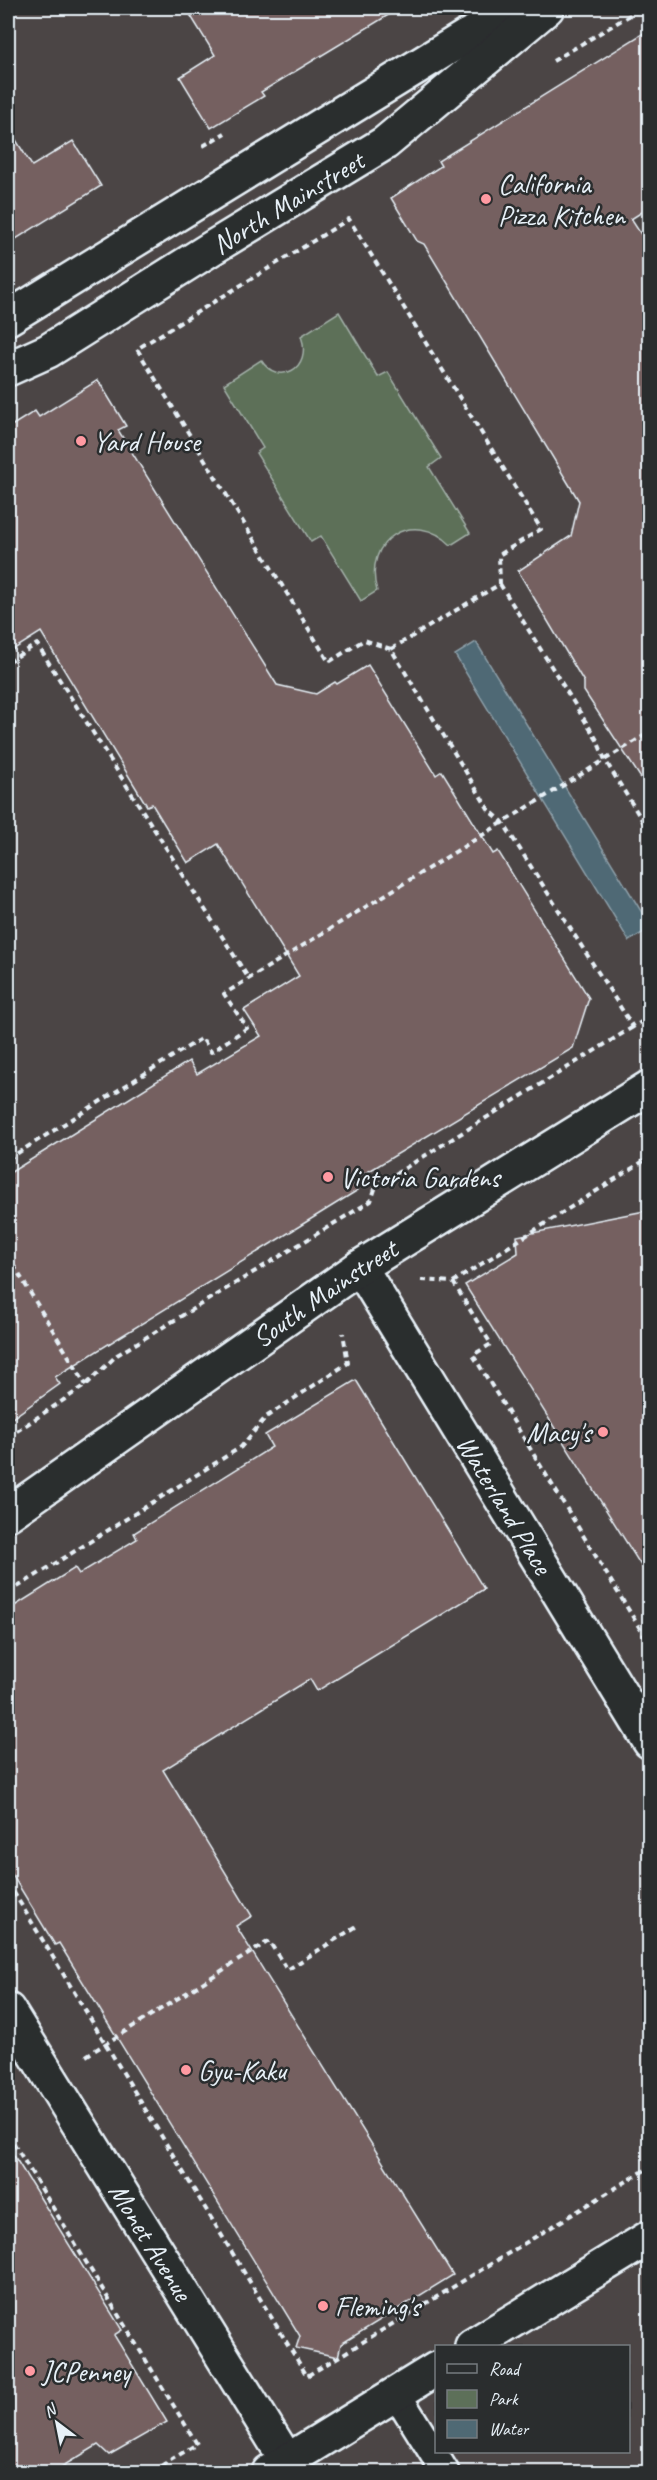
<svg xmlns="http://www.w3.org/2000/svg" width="657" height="2480" viewBox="0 0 657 2480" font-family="Caveat,sans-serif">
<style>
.built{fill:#4b4444;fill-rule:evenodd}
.green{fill:#5d7059;stroke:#a2b0a8;stroke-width:1.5}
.water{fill:#4f6974;stroke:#8c9fa9;stroke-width:1.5}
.building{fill:#746160;stroke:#e8f1f8;stroke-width:1.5}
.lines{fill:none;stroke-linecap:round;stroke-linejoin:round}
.service-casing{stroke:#e8f1f8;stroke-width:32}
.minor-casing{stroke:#e8f1f8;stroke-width:38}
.path{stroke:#e8f1f8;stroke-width:4;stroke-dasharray:6 4.5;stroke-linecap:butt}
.service{stroke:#2a2d2e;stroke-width:27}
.minor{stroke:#2a2d2e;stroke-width:33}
.poi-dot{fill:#ff9aa2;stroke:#2a2d2e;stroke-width:2}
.labels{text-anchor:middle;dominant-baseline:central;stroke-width:5;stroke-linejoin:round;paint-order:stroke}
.poi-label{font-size:28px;fill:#e8f1f8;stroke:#2a2d2e;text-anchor:start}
.street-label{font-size:28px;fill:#e8f1f8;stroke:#2a2d2e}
</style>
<rect width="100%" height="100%" fill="#393738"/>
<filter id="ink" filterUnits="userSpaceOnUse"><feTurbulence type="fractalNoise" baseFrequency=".0167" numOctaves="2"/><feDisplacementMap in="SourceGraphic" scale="12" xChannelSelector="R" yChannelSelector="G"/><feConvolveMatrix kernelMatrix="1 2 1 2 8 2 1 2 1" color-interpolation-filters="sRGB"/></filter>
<g filter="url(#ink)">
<path class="built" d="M 8,8 L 649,8 L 649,2472 L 8,2472 ZM 436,2346 L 628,2346 L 628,2452 L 436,2452 Z"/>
<path class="green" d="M 339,312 L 378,377 L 388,372 L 441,458 L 429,467 L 470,533 L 451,545 C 414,508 362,539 377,591 L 361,601 L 321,536 L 311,542 L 256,453 L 263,448 L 224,384 L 261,360 C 278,387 313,369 301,336 Z"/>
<path class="water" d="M 476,642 L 649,924 L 649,929 L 629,941 L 455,655 Z"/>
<g class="building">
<path d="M 186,8 L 400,8 L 261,92 L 264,96 L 211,128 L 180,77 L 215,55 Z"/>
<path d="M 650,29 L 650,207 L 631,219 L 650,248 L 650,792 L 584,691 L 584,682 L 518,571 L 571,536 L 579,501 L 424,244 L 417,241 L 391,198 L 441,166 L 438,161 Z"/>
<path d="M 8,127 L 32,166 L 73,141 L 101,186 L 8,244 Z"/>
<path d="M 98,380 L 126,426 L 118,430 L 277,685 L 316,694 L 335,682 L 337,684 L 368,665 L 436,775 L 442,771 L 493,854 L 498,851 L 589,998 L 573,1048 L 351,1182 L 358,1190 L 55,1377 L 60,1384 L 8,1421 L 8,1174 L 189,1061 L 197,1074 L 261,1036 L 244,1010 L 299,976 L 218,844 L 188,863 L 152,804 L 147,806 L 41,632 L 8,653 L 8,428 L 35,411 L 39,417 Z"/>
<path d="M 650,1210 L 650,1580 L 465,1285 L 518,1253 L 517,1236 Z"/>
<path d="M 356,1380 L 484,1589 L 317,1691 L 310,1679 L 163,1770 L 252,1916 L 236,1926 L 453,2275 L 341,2344 L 338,2357 L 296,2348 L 300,2336 L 59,1943 L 55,1945 L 8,1868 L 8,1610 L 75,1568 L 79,1574 L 137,1539 L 134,1533 L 272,1447 L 265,1435 Z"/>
<path d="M 8,2146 L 122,2330 L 114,2335 L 167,2422 L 109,2455 L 98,2445 L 53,2472 L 8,2472 Z"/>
</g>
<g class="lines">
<g class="service-casing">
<path id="service" d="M 396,2393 L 445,2472"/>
</g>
<g class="minor-casing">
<g id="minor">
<path d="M 8,318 L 467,36 L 525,8"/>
<path id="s1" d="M 8,369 L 48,351 L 212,248 L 385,143 L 547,8"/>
<path id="s2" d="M 360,1267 L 650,1742"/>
<path id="s3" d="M 8,1514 L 360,1267 L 650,1087"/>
<path id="s4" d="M 8,2010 L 294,2472"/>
<path d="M 472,2346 L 650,2237"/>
<path d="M 269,2472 L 436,2369"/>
</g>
</g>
<g class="path">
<path d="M 553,61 L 642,8"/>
<path d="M 203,146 L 225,133"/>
<path d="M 500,584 L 597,740 L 605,760 L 650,833"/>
<path d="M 391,649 L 364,640 L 329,662 L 137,349 L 349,219 L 541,529 L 499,555 L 500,584 L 391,649 L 489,810 L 502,821 L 633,1027 L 650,1017"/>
<path d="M 8,662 L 37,644 L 249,979"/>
<path d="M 8,1159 L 202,1038 L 211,1052 L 247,1028 L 224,994 L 650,732"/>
<path d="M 8,1256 L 86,1385"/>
<path d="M 421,1280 L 453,1282 L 650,1157"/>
<path d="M 453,1282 L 491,1344 L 473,1355 L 650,1645"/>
<path d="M 8,1437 L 86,1385 L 117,1355 L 371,1201 L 376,1186 L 633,1027"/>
<path d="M 8,1593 L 241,1447 L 266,1417 L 348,1363 L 343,1333"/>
<path d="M 8,1883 L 307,2376 L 650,2167"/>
<path d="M 86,2056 L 269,1941 L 287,1970 L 357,1926"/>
<path d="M 8,2134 L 197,2444 L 151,2472"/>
<path d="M 367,2471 L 368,2472"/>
</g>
<use href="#service" class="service"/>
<use href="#minor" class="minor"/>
</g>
</g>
<g class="poi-dot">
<circle cx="486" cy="199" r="6"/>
<circle cx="81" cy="441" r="6"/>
<circle cx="328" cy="1177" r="6"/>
<circle cx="603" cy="1432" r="6"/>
<circle cx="186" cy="2070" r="6"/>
<circle cx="323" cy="2306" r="6"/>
<circle cx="30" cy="2371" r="6"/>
</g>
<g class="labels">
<g class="poi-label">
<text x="498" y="183">California<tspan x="498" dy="32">Pizza Kitchen</tspan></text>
<text x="93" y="441">Yard House</text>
<text x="340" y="1177">Victoria Gardens</text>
<text x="591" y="1432" text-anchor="end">Macy's</text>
<text x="198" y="2070">Gyu-Kaku</text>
<text x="335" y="2306">Fleming's</text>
<text x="42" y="2371">JCPenney</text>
</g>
<g class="street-label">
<text stroke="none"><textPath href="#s1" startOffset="326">North Mainstreet</textPath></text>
<text stroke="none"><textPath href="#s3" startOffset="386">South Mainstreet</textPath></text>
<text stroke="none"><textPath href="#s2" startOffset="278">Waterland Place</textPath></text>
<text stroke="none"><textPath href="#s4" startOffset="272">Monet Avenue</textPath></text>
</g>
</g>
<rect width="657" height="2480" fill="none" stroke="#2a2d2e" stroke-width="30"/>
<rect x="15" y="15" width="627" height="2450" fill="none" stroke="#e8f1f8" stroke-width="2" filter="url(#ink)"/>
<rect x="435" y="2345" width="195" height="108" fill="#2a2d2e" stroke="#767b7f" stroke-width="1.5"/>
<rect x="447" y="2364" width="30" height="9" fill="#2a2d2e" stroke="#767b7f" stroke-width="1.5"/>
<text x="489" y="2375" font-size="18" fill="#e8f1f8">Road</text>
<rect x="447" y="2390" width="30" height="18" fill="#5d7059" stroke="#767b7f" stroke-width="1.5"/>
<text x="489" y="2405" font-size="18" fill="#e8f1f8">Park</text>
<rect x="447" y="2420" width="30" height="18" fill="#4f6974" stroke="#767b7f" stroke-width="1.5"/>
<text x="489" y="2435" font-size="18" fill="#e8f1f8">Water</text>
<g transform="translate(57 2423) rotate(328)" stroke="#2a2d2e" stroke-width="4.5" paint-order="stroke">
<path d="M0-4.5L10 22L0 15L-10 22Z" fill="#e8f1f8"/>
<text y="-9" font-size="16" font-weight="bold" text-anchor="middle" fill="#e8f1f8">N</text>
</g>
</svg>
